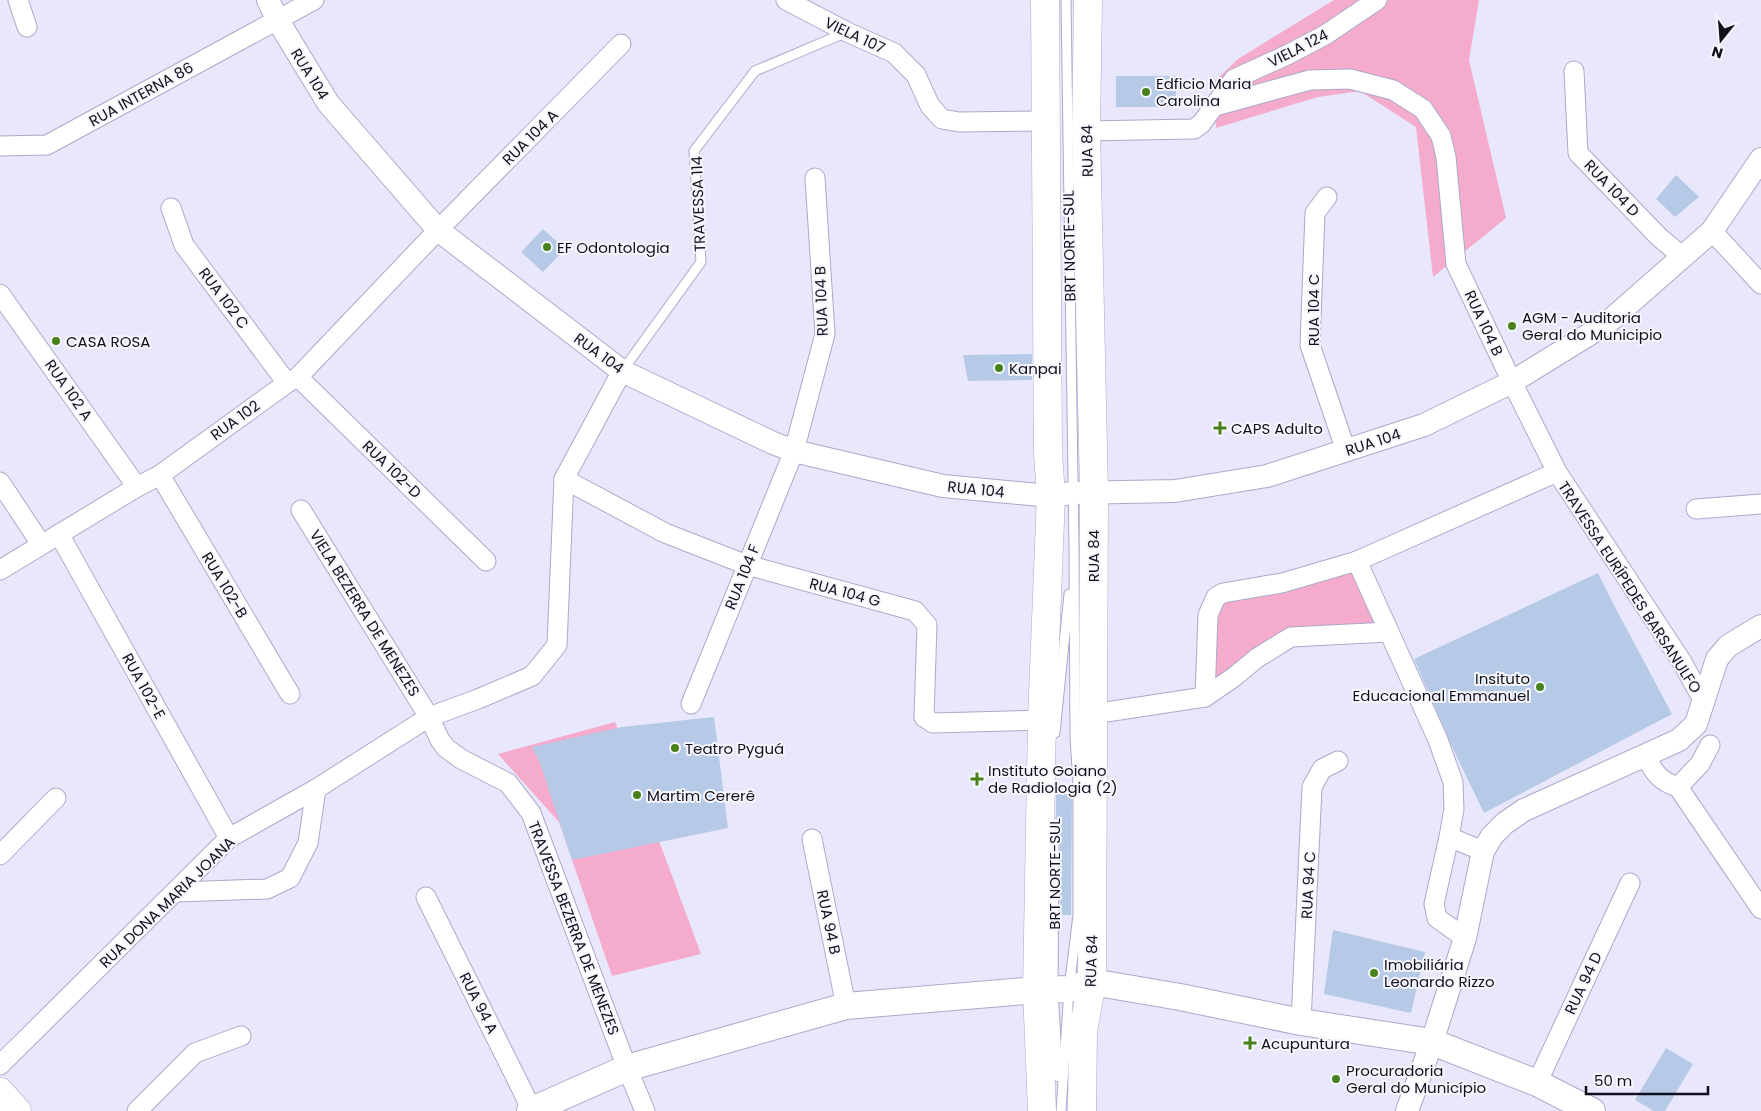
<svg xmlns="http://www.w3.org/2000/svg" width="1761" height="1111" viewBox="0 0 1761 1111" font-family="Poppins,sans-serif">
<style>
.green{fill:#f4abcc}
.building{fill:#b6cae8}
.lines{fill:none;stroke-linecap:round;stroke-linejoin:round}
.service-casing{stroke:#aca9ca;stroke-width:11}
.minor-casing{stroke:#aca9ca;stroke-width:21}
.tertiary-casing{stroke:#aca9ca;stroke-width:24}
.secondary-casing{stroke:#aca9ca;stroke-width:28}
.primary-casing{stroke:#aca9ca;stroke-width:29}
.service{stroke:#fff;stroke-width:9}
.minor{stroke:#fff;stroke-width:19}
.tertiary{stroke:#fff;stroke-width:22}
.secondary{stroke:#fff;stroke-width:26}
.primary{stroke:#fff;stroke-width:28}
.poi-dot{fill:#48811c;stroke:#f6f6fd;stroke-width:2}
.labels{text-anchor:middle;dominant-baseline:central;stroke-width:4;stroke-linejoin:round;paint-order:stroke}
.street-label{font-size:15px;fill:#11101c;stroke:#f6f6fd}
.poi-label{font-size:15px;fill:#11101c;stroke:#f6f6fd;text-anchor:start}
</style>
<rect width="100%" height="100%" fill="#e8e7fc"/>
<g class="green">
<path d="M 1334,0 L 1479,0 L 1469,60 L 1506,218 L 1433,277 L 1416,127 L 1360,91 L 1318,97 L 1216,128 L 1214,82 L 1238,59 Z"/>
<path d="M 1352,570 L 1381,626 L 1287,630 L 1215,684 C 1215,657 1210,627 1222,603 Z"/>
<path d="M 615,722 L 701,954 L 612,976 L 559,822 L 498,754 Z"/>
</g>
<g class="building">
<rect x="1116" y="76" width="60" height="31"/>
<path d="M 1676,175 L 1699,197 L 1675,217 L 1656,199 Z"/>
<path d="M 543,229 L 565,249 L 543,272 L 521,252 Z"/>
<path d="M 1032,354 L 1032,380 L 968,381 L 963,355 Z"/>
<path d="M 1598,573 L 1615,607 L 1672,714 L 1484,813 L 1455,753 L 1414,659 Z"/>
<path d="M 714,717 L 728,828 L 572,860 L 540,763 L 532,747 L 622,727 Z"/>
<path d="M 1056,790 L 1072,791 L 1071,915 L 1060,915 L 1060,823 L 1056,817 Z"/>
<path d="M 1333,930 L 1425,952 L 1411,1013 L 1324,994 Z"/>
<path d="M 1666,1048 L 1693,1064 L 1665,1111 L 1654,1111 L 1635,1100 Z"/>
</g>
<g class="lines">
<g class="service-casing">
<g id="service">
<path d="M 623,370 L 701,262 L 694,151 L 755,71 L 847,32"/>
<path d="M 1055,733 L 1069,594"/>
<path d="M 1054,823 L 1053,989 L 1058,1077"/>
<path d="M 1061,1111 L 1069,989 L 1078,915 L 1078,784 L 1075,737 L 1074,546 L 1066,0"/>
</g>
</g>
<g class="minor-casing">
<g id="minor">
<path d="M 18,0 L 27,27"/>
<path d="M 786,0 L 847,32 L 894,53 L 916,75 L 930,106 L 942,119 L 959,122 L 1045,121"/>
<path d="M 1574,71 L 1578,153 L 1659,237 L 1683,257"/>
<path d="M 1215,106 L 1310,80 L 1350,79 L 1393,90 L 1423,109 L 1441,136 L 1446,157 L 1456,264 L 1512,382 L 1557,472 L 1682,662 L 1704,702"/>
<path d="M 1086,131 L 1194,129 L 1201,124 L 1234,79 L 1287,55 L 1325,35 L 1377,0"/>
<path d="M 0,146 L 47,145 L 314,0"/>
<path d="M 1327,197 L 1315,213 L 1310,345 L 1346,451"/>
<path d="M 171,208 L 184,245 L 287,383"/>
<path d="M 1712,231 L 1761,284"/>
<path d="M 0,294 L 137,487"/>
<path d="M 298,377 L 486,561"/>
<path d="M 160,475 L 290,694"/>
<path d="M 564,479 L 665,533 L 747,565 L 915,611 L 927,625 L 924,717 L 933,723 L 1042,720"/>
<path d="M 0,482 L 41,544"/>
<path d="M 1696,509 L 1761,504"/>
<path d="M 301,510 L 429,717 L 440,740 L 446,748 L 461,759 L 508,783 L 531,813 L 627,1068 L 645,1111"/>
<path d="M 59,534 L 229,838"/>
<path d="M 1357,561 L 1438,740 L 1453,782 L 1454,809 L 1449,837 L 1434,904 L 1437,918 L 1465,938"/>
<path d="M 0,570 L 137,487 L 160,475 L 287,383 L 298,377 L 438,230 L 621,44"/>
<path d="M 1205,697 L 1208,615 L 1216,597 L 1223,593 L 1282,583 L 1357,561 L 1557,472"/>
<path d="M 691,704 L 794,451 L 825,334 L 815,178"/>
<path d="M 1093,714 L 1205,697 L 1234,677 L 1257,658 L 1291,637 L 1389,632"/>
<path d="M 1645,756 C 1655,773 1659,781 1678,787 L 1700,764 L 1710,745"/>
<path d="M 1678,787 L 1761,909"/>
<path d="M 1449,837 L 1483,851"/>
<path d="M 812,839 L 846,1006"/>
<path d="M 0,855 L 56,798"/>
<path d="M 177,892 L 267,889 L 290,878 L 308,843 L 316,789"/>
<path d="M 426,897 L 532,1110"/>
<path d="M 1301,1022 L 1312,787 L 1322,769 L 1338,761"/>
<path d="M 0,1065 L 229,838 L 316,789 L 429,717 L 478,699 L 532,676 L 557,645 L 564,479 L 622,371"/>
<path d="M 1537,1083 L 1630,883"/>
<path d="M 137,1111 L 195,1053 L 241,1036"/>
</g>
</g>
<g class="tertiary-casing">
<g id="tertiary">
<path d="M 268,0 L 277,19 L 328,103 L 438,230 L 622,371 L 773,443 L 794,451 L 943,486 L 1051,496 L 1072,493 L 1175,491 L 1267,476 L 1424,425 L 1512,382 L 1606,324 L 1712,231 L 1761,159"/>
<path d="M 1407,1111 L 1432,1042 L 1465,938 L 1483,851 L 1492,836 L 1505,823 L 1524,810 L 1679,740 L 1696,724 L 1717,659 L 1728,646 L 1761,626"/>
</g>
</g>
<g class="secondary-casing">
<path id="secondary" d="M 530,1111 L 627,1068 L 846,1006 L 1037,990 L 1069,989 L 1092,982 L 1180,997 L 1301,1022 L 1432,1042 L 1537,1083 L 1592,1111"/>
</g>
<g class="primary-casing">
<g id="primary">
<path d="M 0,1092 L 17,1111"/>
<path d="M 1042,1111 L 1037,990 L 1042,720 L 1051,496 L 1048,453 L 1045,0"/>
<path d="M 1082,1111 L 1083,1031 L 1092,982 L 1094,493 L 1086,131 L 1088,0"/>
</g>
</g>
<use href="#service" class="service"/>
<use href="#minor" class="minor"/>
<use href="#tertiary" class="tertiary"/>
<use href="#secondary" class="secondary"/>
<use href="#primary" class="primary"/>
</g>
<g class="poi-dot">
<circle cx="1146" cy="92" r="5"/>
<circle cx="547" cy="247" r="5"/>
<circle cx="1512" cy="326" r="5"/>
<circle cx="56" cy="341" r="5"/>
<circle cx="999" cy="368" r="5"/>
<path d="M1217.5 420.5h5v5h5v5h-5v5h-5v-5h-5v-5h5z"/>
<circle cx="1540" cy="687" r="5"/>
<circle cx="675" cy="748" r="5"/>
<path d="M974.5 771.5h5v5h5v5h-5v5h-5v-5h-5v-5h5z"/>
<circle cx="637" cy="795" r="5"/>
<circle cx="1374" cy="973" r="5"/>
<path d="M1247.5 1035.5h5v5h5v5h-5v5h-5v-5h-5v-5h5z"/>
<circle cx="1336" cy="1079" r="5"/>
</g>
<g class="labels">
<g class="street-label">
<text transform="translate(855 35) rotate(25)">VIELA 107</text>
<text transform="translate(1298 48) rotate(-27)">VIELA 124</text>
<text transform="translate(310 74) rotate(58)">RUA 104</text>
<text transform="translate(141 94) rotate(-29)">RUA INTERNA 86</text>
<text transform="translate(530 137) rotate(-45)">RUA 104 A</text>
<text transform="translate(1087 151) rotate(-91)">RUA 84</text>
<text transform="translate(1612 188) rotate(46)">RUA 104 D</text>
<text transform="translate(698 204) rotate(-92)">TRAVESSA 114</text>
<text transform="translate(1069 246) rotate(-91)">BRT NORTE-SUL</text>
<text transform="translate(224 298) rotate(53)">RUA 102 C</text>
<text transform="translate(821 301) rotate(-92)">RUA 104 B</text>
<text transform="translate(1313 310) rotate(-90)">RUA 104 C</text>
<text transform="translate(1484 323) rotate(65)">RUA 104 B</text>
<text transform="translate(599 353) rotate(36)">RUA 104</text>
<text transform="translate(69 390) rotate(55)">RUA 102 A</text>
<text transform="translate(235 420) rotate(-36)">RUA 102</text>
<text transform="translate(1373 442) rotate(-18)">RUA 104</text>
<text transform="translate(392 469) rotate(44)">RUA 102-D</text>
<text transform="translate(976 489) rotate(6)">RUA 104</text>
<text transform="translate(1093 556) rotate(-90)">RUA 84</text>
<text transform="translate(742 577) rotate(-68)">RUA 104 F</text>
<text transform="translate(225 585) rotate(59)">RUA 102-B</text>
<text transform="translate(1630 587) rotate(57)">TRAVESSA EURÍPEDES BARSANULFO</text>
<text transform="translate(845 592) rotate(15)">RUA 104 G</text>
<text transform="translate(365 613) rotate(58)">VIELA BEZERRA DE MENEZES</text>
<text transform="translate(144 686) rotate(61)">RUA 102-E</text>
<text transform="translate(1054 874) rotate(-90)">BRT NORTE-SUL</text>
<text transform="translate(1308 885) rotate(-87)">RUA 94 C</text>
<text transform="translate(167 902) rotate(-44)">RUA DONA MARIA JOANA</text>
<text transform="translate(829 922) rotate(78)">RUA 94 B</text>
<text transform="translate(574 928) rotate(69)">TRAVESSA BEZERRA DE MENEZES</text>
<text transform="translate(1091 961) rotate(-88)">RUA 84</text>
<text transform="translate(1583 983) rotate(-65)">RUA 94 D</text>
<text transform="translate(479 1003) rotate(63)">RUA 94 A</text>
</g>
<g class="poi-label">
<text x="1156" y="83">Edficio Maria<tspan x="1156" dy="17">Carolina</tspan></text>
<text x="557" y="247">EF Odontologia</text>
<text x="1522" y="317">AGM - Auditoria<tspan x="1522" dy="17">Geral do Municipio</tspan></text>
<text x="66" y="341">CASA ROSA</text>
<text x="1009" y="368">Kanpai</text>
<text x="1231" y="428">CAPS Adulto</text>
<text x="1530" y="678" text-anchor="end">Insituto<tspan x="1530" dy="17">Educacional Emmanuel</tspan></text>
<text x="685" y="748">Teatro Pyguá</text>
<text x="988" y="770">Instituto Goiano<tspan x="988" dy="17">de Radiologia (2)</tspan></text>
<text x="647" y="795">Martim Cererê</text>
<text x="1384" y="964">Imobiliária<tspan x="1384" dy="17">Leonardo Rizzo</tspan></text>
<text x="1261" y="1043">Acupuntura</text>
<text x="1346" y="1070">Procuradoria<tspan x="1346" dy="17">Geral do Município</tspan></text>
</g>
</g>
<g transform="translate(1721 40) rotate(197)" stroke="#f6f6fd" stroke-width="4" paint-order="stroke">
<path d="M0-4L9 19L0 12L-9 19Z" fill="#11101c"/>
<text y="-8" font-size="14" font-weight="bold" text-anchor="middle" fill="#11101c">N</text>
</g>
<path d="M1586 1086v8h122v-8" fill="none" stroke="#11101c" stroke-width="2.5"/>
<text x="1594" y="1086" font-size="15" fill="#11101c" stroke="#f6f6fd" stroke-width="4" paint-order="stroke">50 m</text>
</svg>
